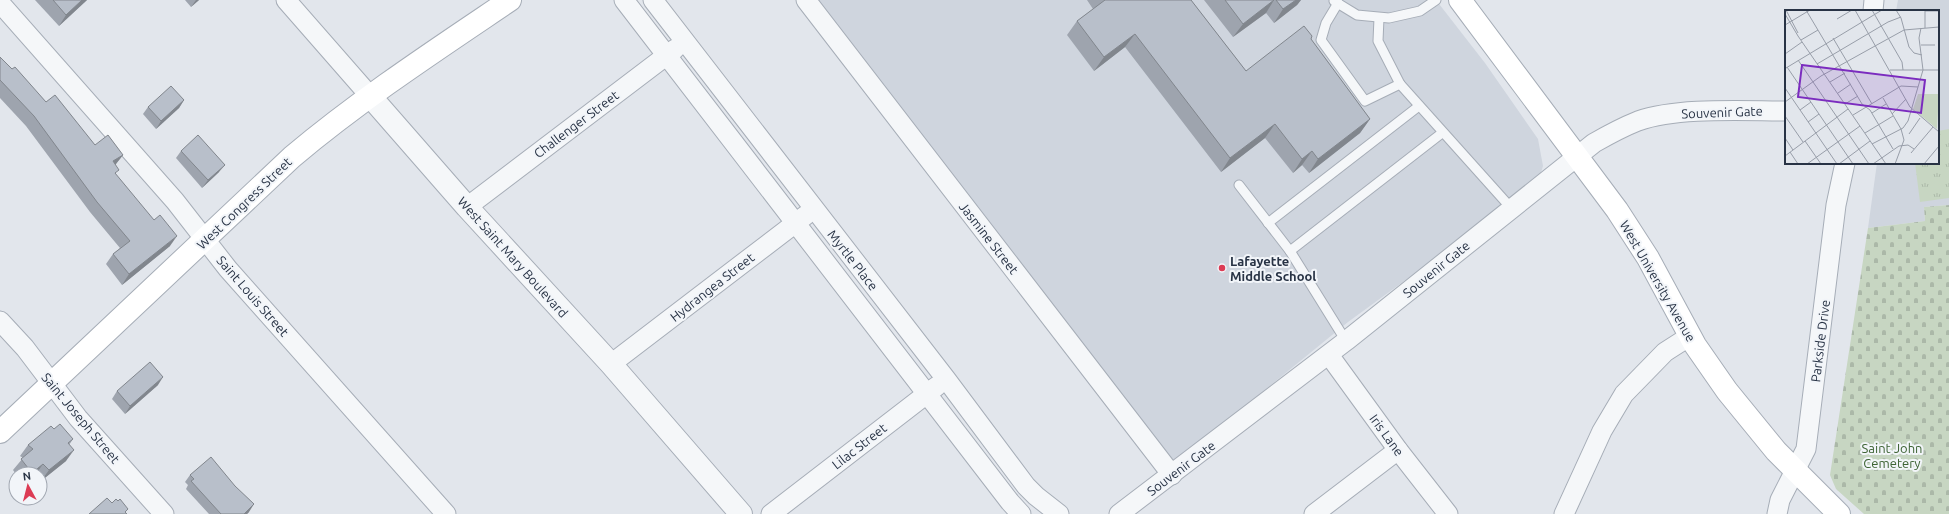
<svg xmlns="http://www.w3.org/2000/svg" width="1949" height="514" viewBox="0 0 1949 514" font-family="Ubuntu,sans-serif">
<style>
.built{fill:#cfd5de}
.grass{fill:url(#grass-tufts)}
.cemetery{fill:url(#cemetery-stones)}
.lines{fill:none;stroke-linecap:round;stroke-linejoin:round}
.service-casing{stroke:#a6adb7;stroke-width:11}
.minor-casing{stroke:#a6adb7;stroke-width:21}
.tertiary-casing{stroke:#a6adb7;stroke-width:24}
.secondary-casing{stroke:#a6adb7;stroke-width:24}
.service{stroke:#f5f7f9;stroke-width:9}
.minor{stroke:#f5f7f9;stroke-width:19}
.tertiary{stroke:#f5f7f9;stroke-width:22}
.secondary{stroke:#fff;stroke-width:22}
.wall{fill:#9ea4ae}
.shaded-wall{fill:#81868d}
.building{fill:#b8bfca;stroke:#81868d}
.poi-dot{fill:#dc3b54;stroke:#f2f5f9;stroke-width:1.5}
.labels{text-anchor:middle;dominant-baseline:central;stroke-width:4;stroke-linejoin:round;paint-order:stroke}
.street-label{font-size:13px;fill:#283345;stroke:#f2f5f9}
.poi-label{font-size:13px;font-weight:bold;fill:#283345;stroke:#f2f5f9;text-anchor:start}
.park-label{font-size:13px;fill:#3d6334;stroke:#f2f5f9}
.inset-road{fill:none;stroke:#989ea9;stroke-width:1}
.view{fill:#7b2cbf;fill-opacity:0.15;stroke:#7b2cbf;stroke-width:2}
.inset-edge{fill:none;stroke:#283345;stroke-width:2}
</style>
<defs>
<pattern id="grass-tufts" width="24" height="20" patternUnits="userSpaceOnUse"><rect width="24" height="20" fill="#c7d6c2"/><path d="M3 7l-1-3M5 7V3M7 7l1-3M15 17l-1-3M17 17v-4M19 17l1-3" fill="none" stroke="#abb8a8"/></pattern>
<pattern id="cemetery-stones" width="16" height="16" patternUnits="userSpaceOnUse"><rect width="16" height="16" fill="#c7d6c2"/><path d="M2 7V4a2 2 0 0 1 4 0v3zM10 15v-3a2 2 0 0 1 4 0v3z" fill="#abb8a8"/></pattern>
</defs>
<rect width="100%" height="100%" fill="#e2e6ec"/>
<g class="built">
<path d="M 815,0 L 1436,0 L 1485,63 L 1538,139 L 1543,166 L 1540,176 L 1496,214 L 1348,322 L 1238,412 L 1178,458 L 1172,460 Z"/>
<path d="M 1898,0 L 1949,0 L 1949,205 L 1924,207 L 1925,221 L 1868,228 L 1877,163 L 1938,163 L 1938,11 L 1896,11 Z"/>
</g>
<path class="grass" d="M 1949,129 L 1949,198 L 1920,202 L 1915,163 L 1938,163 L 1938,131 Z"/>
<path class="cemetery" d="M 1949,205 L 1949,514 L 1864,514 L 1836,489 L 1830,475 L 1868,228 L 1925,221 L 1924,207 Z"/>
<g class="lines">
<g class="service-casing">
<g id="service">
<path d="M 1334,1 L 1357,15 L 1389,18 L 1420,11 L 1436,0"/>
<path d="M 1338,3 L 1326,23 L 1321,40 L 1365,101 L 1400,84 L 1378,41 L 1379,18"/>
<path d="M 1400,84 L 1512,209"/>
<path d="M 1239,185 L 1290,251 L 1442,133"/>
<path d="M 1268,223 L 1419,106"/>
<path d="M 1290,251 L 1346,341"/>
</g>
</g>
<g class="minor-casing">
<g id="minor">
<path d="M 286,0 L 370,96"/>
<path d="M 624,0 L 1010,502 L 1021,514"/>
<path d="M 653,0 L 946,379 L 1026,486 L 1036,496 L 1059,514"/>
<path d="M 806,0 L 1172,475"/>
<path d="M 0,3 L 175,201 L 228,269 L 446,514"/>
<path d="M 1873,11 L 1874,0"/>
<path d="M 467,207 L 675,49"/>
<path d="M 0,321 L 25,348 L 78,418 L 164,514"/>
<path d="M 1329,355 L 1398,450 L 1448,514"/>
<path d="M 611,364 L 806,215"/>
<path d="M 771,514 L 937,386"/>
<path d="M 1119,514 L 1346,341 L 1594,143 C 1608,135 1623,127 1638,121 C 1678,107 1743,111 1786,111"/>
<path d="M 1314,514 L 1398,450"/>
<path d="M 1564,514 L 1602,431 L 1624,394 L 1665,352 L 1690,336"/>
<path d="M 1777,514 L 1780,500 L 1806,449 L 1836,205 L 1845,163"/>
</g>
</g>
<g class="tertiary-casing">
<path id="tertiary" d="M 370,96 L 467,207 L 611,364 L 741,514"/>
</g>
<g class="secondary-casing">
<g id="secondary">
<path d="M 1460,0 L 1617,210 L 1648,258 L 1695,345 L 1727,391 L 1776,451 L 1839,514"/>
<path d="M 0,432 L 292,157 C 361,99 436,50 510,0"/>
</g>
</g>
<use href="#service" class="service"/>
<use href="#minor" class="minor"/>
<use href="#tertiary" class="tertiary"/>
<use href="#secondary" class="secondary"/>
</g>
<g class="wall">
<path d="M 35,0 L 87,0 L 59,26 Z"/>
<path d="M 185,0 L 199,0 L 191,7 Z"/>
<path d="M 1087,0 L 1191,0 L 1246,71 L 1311,39 L 1370,119 L 1360,133 L 1309,173 L 1302,165 L 1293,173 L 1265,138 L 1221,172 L 1125,47 L 1094,71 L 1067,35 L 1077,21 L 1093,9 Z"/>
<path d="M 1204,0 L 1301,0 L 1297,5 L 1274,23 L 1266,13 L 1233,37 Z"/>
<path d="M 0,57 L 46,102 L 95,145 L 123,155 L 116,164 L 116,175 L 170,246 L 122,285 L 106,264 L 113,254 L 120,248 L 90,212 L 26,126 L 0,98 Z"/>
<path d="M 184,100 L 179,108 L 156,129 L 143,114 L 148,107 Z"/>
<path d="M 181,151 L 219,172 L 202,188 L 176,158 Z"/>
<path d="M 158,385 L 125,414 L 112,399 L 117,391 Z"/>
<path d="M 54,429 L 73,439 L 69,445 L 66,461 L 41,481 L 40,480 L 40,474 L 16,474 L 13,470 L 23,458 L 20,456 L 28,445 Z"/>
<path d="M 190,475 L 249,512 L 247,514 L 209,514 L 186,489 L 188,485 L 185,482 Z"/>
</g>
<g class="shaded-wall">
<path d="M 82,0 L 87,0 L 59,26 L 66,15 Z"/>
<path d="M 196,0 L 199,0 L 191,7 Z"/>
<path d="M 1274,0 L 1266,13 L 1233,37 L 1243,24 Z"/>
<path d="M 1296,0 L 1301,0 L 1297,5 L 1274,23 L 1283,9 Z"/>
<path d="M 1135,34 L 1125,47 L 1094,71 L 1104,57 Z"/>
<path d="M 184,100 L 179,108 L 156,129 L 161,121 Z"/>
<path d="M 1370,119 L 1360,133 L 1309,173 L 1318,159 Z"/>
<path d="M 1275,124 L 1265,138 L 1221,172 L 1230,158 Z"/>
<path d="M 1312,151 L 1302,165 L 1293,173 L 1302,159 Z"/>
<path d="M 123,155 L 115,165 L 113,161 Z"/>
<path d="M 225,165 L 219,172 L 202,188 L 208,180 Z"/>
<path d="M 177,236 L 170,246 L 122,285 L 129,274 Z"/>
<path d="M 163,377 L 158,385 L 125,414 L 130,406 Z"/>
<path d="M 74,450 L 66,461 L 41,481 L 49,470 Z"/>
<path d="M 43,464 L 36,474 L 32,474 L 32,473 Z"/>
<path d="M 254,504 L 249,512 L 247,514 L 244,514 Z"/>
</g>
<g class="building">
<path d="M 53,0 L 82,0 L 66,15 Z"/>
<path d="M 1105,0 L 1191,0 L 1246,71 L 1304,26 L 1312,36 L 1311,39 L 1370,119 L 1318,159 L 1312,151 L 1302,159 L 1275,124 L 1230,158 L 1135,34 L 1104,57 L 1077,21 Z"/>
<path d="M 1225,0 L 1274,0 L 1243,24 Z"/>
<path d="M 1276,0 L 1296,0 L 1283,9 Z"/>
<path d="M 0,57 L 12,69 L 15,67 L 46,102 L 55,95 L 95,145 L 108,135 L 123,155 L 113,161 L 119,170 L 115,173 L 154,220 L 160,215 L 177,236 L 129,274 L 113,254 L 130,241 L 97,202 L 34,116 L 0,80 Z"/>
<path d="M 171,86 L 184,100 L 161,121 L 148,107 Z"/>
<path d="M 198,135 L 225,165 L 208,180 L 181,151 Z"/>
<path d="M 150,362 L 163,377 L 130,406 L 117,391 Z"/>
<path d="M 60,424 L 73,439 L 68,443 L 74,450 L 49,470 L 43,464 L 32,473 L 21,459 L 33,449 L 28,445 L 51,426 L 54,429 Z"/>
<path d="M 211,457 L 235,486 L 254,504 L 244,514 L 221,514 L 191,481 L 194,479 L 190,475 Z"/>
<path d="M 107,498 L 112,503 L 116,499 L 118,501 L 120,499 L 128,509 L 125,512 L 127,514 L 89,514 Z"/>
</g>
<circle class="poi-dot" cx="1222" cy="268" r="4"/>
<g class="labels">
<g class="street-label">
<text transform="translate(1722 112) rotate(-2)">Souvenir Gate</text>
<text transform="translate(576 124) rotate(-37)">Challenger Street</text>
<text transform="translate(244 203) rotate(-44)">West Congress Street</text>
<text transform="translate(989 238) rotate(52)">Jasmine Street</text>
<text transform="translate(513 257) rotate(48)">West Saint Mary Boulevard</text>
<text transform="translate(853 260) rotate(52)">Myrtle Place</text>
<text transform="translate(1436 269) rotate(-39)">Souvenir Gate</text>
<text transform="translate(1658 281) rotate(60)">West University Avenue</text>
<text transform="translate(712 287) rotate(-38)">Hydrangea Street</text>
<text transform="translate(253 296) rotate(49)">Saint Louis Street</text>
<text transform="translate(1820 341) rotate(-83)">Parkside Drive</text>
<text transform="translate(81 418) rotate(50)">Saint Joseph Street</text>
<text transform="translate(1387 435) rotate(54)">Iris Lane</text>
<text transform="translate(859 446) rotate(-38)">Lilac Street</text>
<text transform="translate(1181 468) rotate(-37)">Souvenir Gate</text>
</g>
<g class="poi-label">
<text x="1230" y="261">Lafayette<tspan x="1230" dy="15">Middle School</tspan></text>
</g>
<g class="park-label">
<text x="1892" y="448">Saint John<tspan x="1892" dy="15">Cemetery</tspan></text>
</g>
</g>
<g transform="translate(1785 10)">
<rect width="154" height="154" fill="#e2e6ec"/>
<path d="M 133,84 L 154,84 L 152,119 L 128,99 Z" fill="#c7d6c2"/>
<path class="inset-road" d="M 1,0 L 13,23M 21,0 L 77,94 L 85,100 L 108,139M 70,0 L 125,97 L 154,122M 87,0 L 117,52 L 118,60M 111,0 L 116,8 L 124,37 L 129,43 L 137,45M 140,1 L 154,1M 0,4 L 13,26 L 101,154M 52,9 L 67,0M 0,15 L 25,0M 140,18 L 140,0M 48,28 L 87,94M 16,30 L 33,20M 136,35 L 150,35M 90,36 L 119,20 L 154,17M 0,44 L 17,32M 13,50 L 84,154M 32,54 L 103,12 L 116,7M 2,57 L 68,154M 1,58 L 97,0M 105,60 L 154,60M 45,72 L 60,63M 0,78 L 52,154M 53,83 L 66,74M 98,88 L 116,119 L 119,130 L 110,154M 0,92 L 36,66 L 90,36M 60,94 L 73,86M 15,100 L 26,92M 87,103 L 101,94M 107,104 L 121,89M 68,105 L 116,76 L 133,77M 0,106 L 18,132M 23,112 L 34,104M 80,123 L 108,106M 124,124 L 135,108M 0,128 L 8,140M 20,131 L 36,154M 87,134 L 118,118 L 123,111 L 138,60 L 134,28 L 136,18M 5,142 L 13,154M 126,143 L 148,117M 0,146 L 63,99M 22,154 L 75,116M 54,154 L 85,131M 88,154 L 114,136 L 123,135 L 129,139M 139,154 L 154,136"/>
<path class="view" d="M 17,55 L 140,70 L 136,103 L 13,87 Z"/>
<rect width="154" height="154" class="inset-edge"/>
</g>
<g transform="translate(28 486) rotate(353)"><circle r="19" fill="#f2f5f9" stroke="#a1a7b1"/>
<path d="M0-3L7 15L0 10L-7 15Z" fill="#dc3b54"/>
<text y="-6" font-size="11" font-weight="bold" text-anchor="middle" fill="#283345">N</text>
</g>
</svg>
